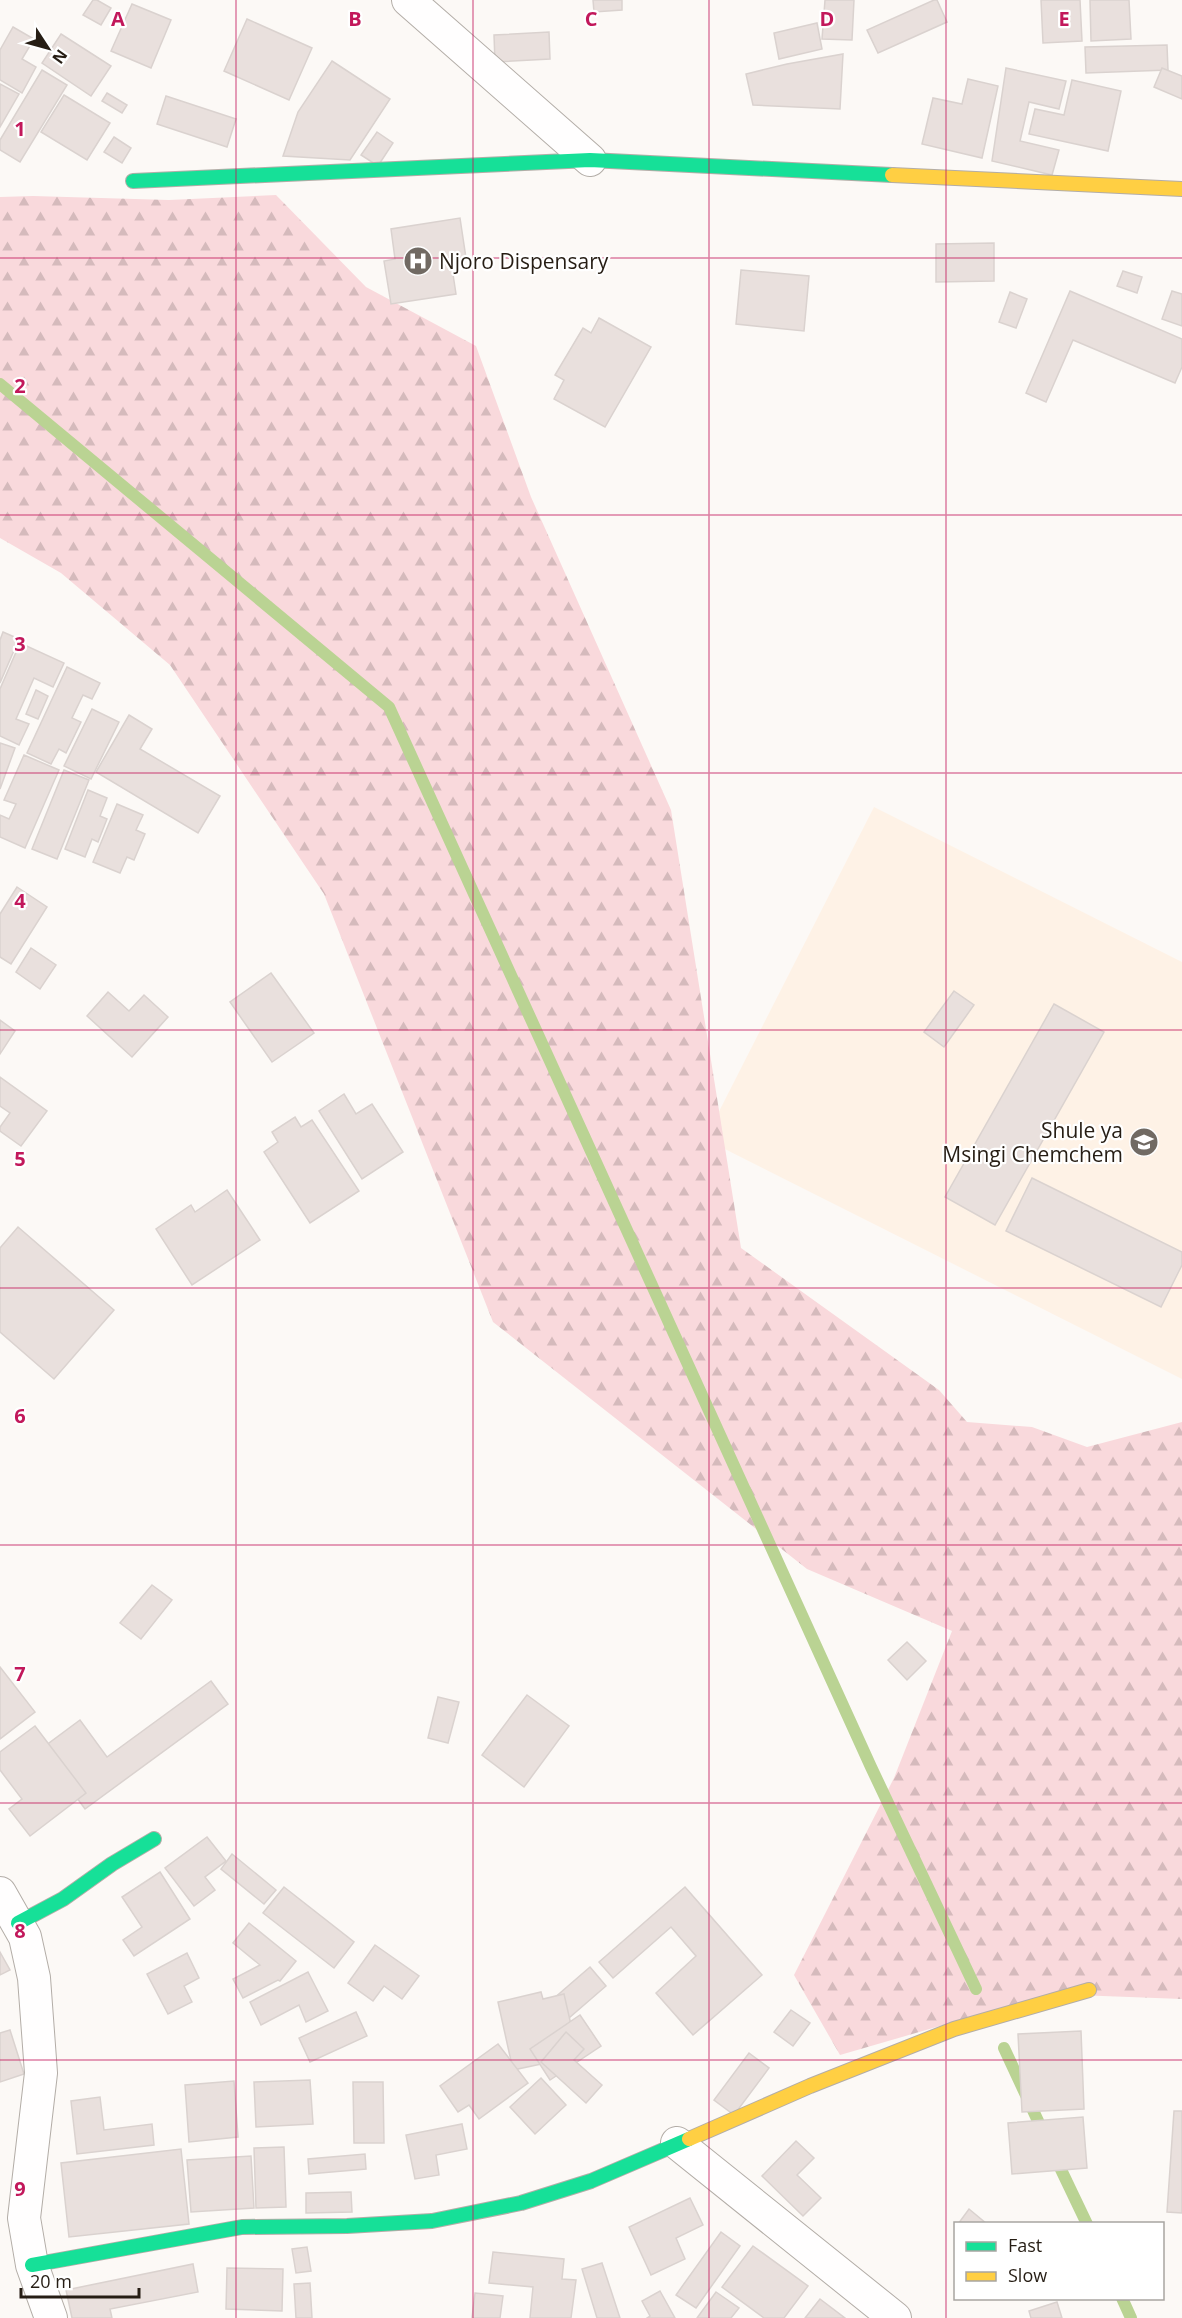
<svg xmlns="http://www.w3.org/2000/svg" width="1182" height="2318" viewBox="0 0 1182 2318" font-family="'Open Sans',sans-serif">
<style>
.built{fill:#fef2e6}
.forest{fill:url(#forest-firs)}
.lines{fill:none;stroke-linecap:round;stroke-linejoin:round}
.stream{stroke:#bad393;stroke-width:12}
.building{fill:#e9e0dd;stroke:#dad2cf;stroke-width:1.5}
.street-casing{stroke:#b3ada7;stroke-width:34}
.fast-casing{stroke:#b3ada7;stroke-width:16}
.slow-casing{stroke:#b3ada7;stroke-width:16}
.street{stroke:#fffefe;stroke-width:32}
.fast{stroke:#16e098;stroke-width:14}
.slow{stroke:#ffcf43;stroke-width:14}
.grid{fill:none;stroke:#c2185b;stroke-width:1.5;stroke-opacity:0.55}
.labels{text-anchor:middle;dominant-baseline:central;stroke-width:4.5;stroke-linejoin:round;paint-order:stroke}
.poi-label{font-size:21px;fill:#261d14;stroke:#fff;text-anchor:start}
.grid-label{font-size:20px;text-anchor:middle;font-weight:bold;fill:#c2185b;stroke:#fff;stroke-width:4.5;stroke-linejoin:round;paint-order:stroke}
</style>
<defs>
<pattern id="forest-firs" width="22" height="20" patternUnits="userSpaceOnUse" patternTransform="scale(1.5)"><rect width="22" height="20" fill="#f9d9dc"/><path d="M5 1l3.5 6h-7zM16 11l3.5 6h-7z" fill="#d5babc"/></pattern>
</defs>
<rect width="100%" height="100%" fill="#fcf9f6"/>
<path class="built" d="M 874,807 L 1182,962 L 1182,1379 L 705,1139 Z"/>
<path class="forest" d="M 276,195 L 366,287 L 476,346 L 531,497 L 671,810 L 741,1248 L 939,1390 L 967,1422 L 1032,1427 L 1087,1447 L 1182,1422 L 1182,1999 L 1050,1994 L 840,2055 L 794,1975 L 894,1778 L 952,1631 L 807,1569 L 493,1322 L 324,894 L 170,665 L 61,573 L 0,538 L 0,197 L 33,196 L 169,200 Z"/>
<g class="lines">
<g class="stream">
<path d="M 0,384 L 389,707 L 871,1767 L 976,1989"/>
<path d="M 1004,2048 L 1045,2136"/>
<path d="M 1055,2157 L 1087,2224"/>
<path d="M 1122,2298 L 1131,2318"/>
</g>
</g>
<g class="building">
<path d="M 93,0 L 97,0 L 111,8 L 101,25 L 83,15 Z"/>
<path d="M 593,0 L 622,0 L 622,10 L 594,12 Z"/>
<path d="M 825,0 L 854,0 L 852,40 L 822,39 Z"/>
<path d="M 934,0 L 937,0 L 947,22 L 878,53 L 867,30 Z"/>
<path d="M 1041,0 L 1080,0 L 1082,41 L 1043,43 Z"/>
<path d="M 1090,0 L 1129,0 L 1131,39 L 1091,41 Z"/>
<path d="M 132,4 L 171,20 L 151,68 L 111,51 Z"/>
<path d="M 247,19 L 312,48 L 289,100 L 224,71 Z"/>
<path d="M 817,23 L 822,49 L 779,59 L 774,33 Z"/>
<path d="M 13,27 L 34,39 L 22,59 L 36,67 L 22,93 L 0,80 L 0,50 Z"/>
<path d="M 549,32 L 550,59 L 495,62 L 494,35 Z"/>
<path d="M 61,34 L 111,66 L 91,96 L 42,63 Z"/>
<path d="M 1167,45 L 1168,70 L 1086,73 L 1085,47 Z"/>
<path d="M 843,54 L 840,109 L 753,105 L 746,74 L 787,64 Z"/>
<path d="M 332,61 L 390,99 L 350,160 L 283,156 L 298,112 Z"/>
<path d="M 1006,68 L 1066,81 L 1059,109 L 1029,102 L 1020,141 L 1059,150 L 1052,175 L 992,161 Z"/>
<path d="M 1162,68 L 1182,76 L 1182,99 L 1154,87 Z"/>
<path d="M 42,70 L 67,85 L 20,162 L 0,150 L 0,140 Z"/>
<path d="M 968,79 L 998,86 L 982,158 L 922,144 L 933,98 L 962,104 Z"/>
<path d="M 1072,80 L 1121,91 L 1108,151 L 1029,134 L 1035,109 L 1064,115 Z"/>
<path d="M 0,84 L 19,94 L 0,127 Z"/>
<path d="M 107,93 L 127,105 L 122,113 L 102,101 Z"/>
<path d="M 64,95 L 110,123 L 87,160 L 41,132 Z"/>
<path d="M 166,96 L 236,119 L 227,147 L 157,124 Z"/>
<path d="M 377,132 L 393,143 L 378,166 L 361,155 Z"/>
<path d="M 114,137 L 131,148 L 122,163 L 104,152 Z"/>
<path d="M 460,218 L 466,258 L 451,261 L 456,294 L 391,304 L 384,261 L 395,259 L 391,229 Z"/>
<path d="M 994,243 L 994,281 L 936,282 L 936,244 Z"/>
<path d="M 741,270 L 809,276 L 804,331 L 736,324 Z"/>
<path d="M 1123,271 L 1142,277 L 1137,293 L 1117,286 Z"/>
<path d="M 1070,291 L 1182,339 L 1182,367 L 1175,383 L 1073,340 L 1046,402 L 1026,393 Z"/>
<path d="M 1172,291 L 1182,294 L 1182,326 L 1162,319 Z"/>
<path d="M 1010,292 L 1027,299 L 1016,328 L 999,322 Z"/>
<path d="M 599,318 L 651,347 L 605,427 L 554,399 L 564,380 L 555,375 L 583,328 L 591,333 Z"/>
<path d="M 3,632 L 19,639 L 0,683 L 0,640 Z"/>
<path d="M 20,643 L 64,663 L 53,687 L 34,678 L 16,719 L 29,724 L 19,745 L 0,736 L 0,689 Z"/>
<path d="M 67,667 L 100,683 L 92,699 L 83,695 L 72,718 L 81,722 L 66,753 L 59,749 L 51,764 L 27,753 Z"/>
<path d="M 36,690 L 48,696 L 38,719 L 26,714 Z"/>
<path d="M 92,709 L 119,722 L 91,779 L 64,766 Z"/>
<path d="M 129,715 L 152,729 L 140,749 L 220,796 L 198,833 L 96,772 Z"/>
<path d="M 0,743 L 15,748 L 0,789 Z"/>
<path d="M 24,755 L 59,770 L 25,848 L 0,837 L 0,815 L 9,819 L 16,804 L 4,800 Z"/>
<path d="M 64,770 L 89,780 L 57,859 L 32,849 Z"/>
<path d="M 88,790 L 107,798 L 100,816 L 107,819 L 98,842 L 92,839 L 85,857 L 65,849 Z"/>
<path d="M 117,804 L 143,815 L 136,830 L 145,834 L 134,860 L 127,857 L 120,873 L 93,862 Z"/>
<path d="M 17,887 L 47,907 L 11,964 L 0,957 L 0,914 Z"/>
<path d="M 31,948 L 56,965 L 40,989 L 16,972 Z"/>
<path d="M 271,973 L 314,1033 L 272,1062 L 230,1002 Z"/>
<path d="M 954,991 L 974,1005 L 944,1047 L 924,1032 Z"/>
<path d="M 108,992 L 129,1011 L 144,995 L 168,1017 L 132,1057 L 87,1016 Z"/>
<path d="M 1054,1004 L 1104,1032 L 995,1225 L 945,1197 Z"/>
<path d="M 0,1020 L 15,1031 L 0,1054 Z"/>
<path d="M 0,1077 L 47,1111 L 21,1146 L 0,1131 L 0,1127 L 10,1113 L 0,1106 Z"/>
<path d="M 344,1094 L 356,1114 L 372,1104 L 403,1152 L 362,1179 L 319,1111 Z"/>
<path d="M 295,1117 L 301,1127 L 312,1120 L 359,1191 L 310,1223 L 264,1152 L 278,1142 L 272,1132 Z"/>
<path d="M 1032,1178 L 1182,1252 L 1182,1265 L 1161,1307 L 1006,1231 Z"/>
<path d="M 227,1190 L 260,1240 L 192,1285 L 156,1229 L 191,1205 L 195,1212 Z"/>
<path d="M 18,1227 L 114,1310 L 54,1379 L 0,1332 L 0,1248 Z"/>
<path d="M 152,1585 L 172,1600 L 141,1639 L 120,1623 Z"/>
<path d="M 907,1642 L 926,1661 L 907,1680 L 888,1660 Z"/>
<path d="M 0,1667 L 35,1712 L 0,1739 Z"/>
<path d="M 211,1681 L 228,1704 L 85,1809 L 41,1749 L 80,1720 L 107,1757 Z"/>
<path d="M 527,1695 L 569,1726 L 524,1787 L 482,1755 Z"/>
<path d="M 438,1697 L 459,1702 L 448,1743 L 428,1738 Z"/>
<path d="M 35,1726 L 86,1793 L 30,1836 L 9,1809 L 22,1799 L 0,1770 L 0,1752 Z"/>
<path d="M 207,1837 L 226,1861 L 205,1877 L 215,1890 L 194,1906 L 165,1868 Z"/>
<path d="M 232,1854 L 276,1890 L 264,1904 L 221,1869 Z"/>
<path d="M 160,1872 L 190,1919 L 134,1956 L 123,1940 L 142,1927 L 122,1897 Z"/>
<path d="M 284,1887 L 354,1942 L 334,1968 L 263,1913 Z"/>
<path d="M 685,1887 L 762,1975 L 693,2035 L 656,1993 L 696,1956 L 671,1927 L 613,1978 L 599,1962 Z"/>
<path d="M 249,1923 L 296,1961 L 280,1981 L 278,1980 L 243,1998 L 233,1979 L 260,1965 L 233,1943 Z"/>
<path d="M 375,1945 L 419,1976 L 402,1999 L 384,1986 L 373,2001 L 348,1983 Z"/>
<path d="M 0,1952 L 10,1970 L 0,1975 Z"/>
<path d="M 187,1953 L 199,1978 L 184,1986 L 192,2002 L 168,2014 L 147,1974 Z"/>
<path d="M 590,1967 L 606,1986 L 569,2018 L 553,1999 Z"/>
<path d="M 308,1972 L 328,2011 L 306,2022 L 299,2005 L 261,2025 L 250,2002 Z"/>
<path d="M 541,1992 L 543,1999 L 564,1994 L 574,2038 L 561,2041 L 565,2059 L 513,2070 L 498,2002 Z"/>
<path d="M 791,2010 L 810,2023 L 793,2046 L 774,2032 Z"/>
<path d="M 356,2012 L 367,2036 L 310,2062 L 299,2038 Z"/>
<path d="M 580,2015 L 601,2046 L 550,2080 L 530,2049 Z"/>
<path d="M 10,2030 L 24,2074 L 0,2082 L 0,2033 Z"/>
<path d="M 1081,2031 L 1084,2109 L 1022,2112 L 1018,2034 Z"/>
<path d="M 566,2032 L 584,2049 L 574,2060 L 602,2085 L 586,2103 L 541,2062 Z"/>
<path d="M 498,2044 L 528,2083 L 479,2119 L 469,2105 L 458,2112 L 440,2086 Z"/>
<path d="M 749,2053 L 769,2068 L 734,2115 L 714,2100 Z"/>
<path d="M 541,2078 L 566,2105 L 535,2134 L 510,2107 Z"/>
<path d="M 310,2080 L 313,2124 L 256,2127 L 254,2082 Z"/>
<path d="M 234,2081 L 238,2137 L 189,2142 L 185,2085 Z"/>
<path d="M 353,2082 L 383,2082 L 384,2143 L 354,2143 Z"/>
<path d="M 100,2097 L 104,2130 L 152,2124 L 154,2145 L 77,2154 L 71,2101 Z"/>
<path d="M 1174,2111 L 1182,2111 L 1182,2213 L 1167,2212 Z"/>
<path d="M 1083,2117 L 1087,2168 L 1012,2174 L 1008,2123 Z"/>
<path d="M 462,2124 L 467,2149 L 436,2155 L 439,2175 L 415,2179 L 406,2135 Z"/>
<path d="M 796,2141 L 814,2158 L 797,2175 L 821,2198 L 803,2216 L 762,2176 Z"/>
<path d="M 284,2147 L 286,2207 L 256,2208 L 254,2148 Z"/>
<path d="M 181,2149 L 189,2224 L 69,2237 L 61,2163 Z"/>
<path d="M 365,2154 L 366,2169 L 309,2174 L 308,2159 Z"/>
<path d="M 251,2156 L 254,2208 L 191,2212 L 187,2160 Z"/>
<path d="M 351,2192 L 352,2212 L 306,2213 L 306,2193 Z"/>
<path d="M 690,2198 L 703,2225 L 676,2238 L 685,2259 L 651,2275 L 629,2227 Z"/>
<path d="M 969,2209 L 987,2224 L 958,2224 Z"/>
<path d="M 721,2232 L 740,2246 L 696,2308 L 676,2295 Z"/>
<path d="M 753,2246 L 808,2286 L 784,2318 L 764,2318 L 722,2287 Z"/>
<path d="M 307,2247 L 311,2271 L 296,2273 L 292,2249 Z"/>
<path d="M 493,2252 L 564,2259 L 562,2279 L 576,2280 L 571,2318 L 530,2318 L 533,2287 L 489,2283 Z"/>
<path d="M 602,2263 L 620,2318 L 597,2318 L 582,2269 Z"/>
<path d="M 193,2264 L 198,2292 L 110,2309 L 112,2318 L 72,2318 L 66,2290 Z"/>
<path d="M 227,2268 L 283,2269 L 282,2311 L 226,2309 Z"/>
<path d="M 310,2283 L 312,2318 L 296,2318 L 294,2284 Z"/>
<path d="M 660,2291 L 675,2318 L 647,2318 L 650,2316 L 642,2301 Z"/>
<path d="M 716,2292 L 739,2308 L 731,2318 L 697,2318 Z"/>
<path d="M 475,2293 L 503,2296 L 500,2318 L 472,2318 Z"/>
<path d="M 820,2299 L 845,2318 L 805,2318 Z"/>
<path d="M 1057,2302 L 1062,2318 L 1031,2318 L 1029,2311 Z"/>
</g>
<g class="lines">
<g class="street-casing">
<g id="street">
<path d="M 408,0 L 590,160"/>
<path d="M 0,1893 L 25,1937 L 34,1978 L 41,2073 L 24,2218 L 32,2265 L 51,2318"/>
<path d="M 677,2143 L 895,2318"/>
</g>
</g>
<g class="fast-casing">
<g id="fast">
<path d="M 133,181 L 590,160 L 892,175"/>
<path d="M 18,1923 L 63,1899 L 112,1864 L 154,1839"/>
<path d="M 32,2265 L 242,2227 L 347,2226 L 432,2221 L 521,2203 L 591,2181 L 689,2139"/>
</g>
</g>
<g class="slow-casing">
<g id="slow">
<path d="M 892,175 L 1182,189"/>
<path d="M 689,2139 L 810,2086 L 954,2029 L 1089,1990"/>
</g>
</g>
<use href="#street" class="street"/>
<use href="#fast" class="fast"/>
<use href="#slow" class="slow"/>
</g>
<path class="grid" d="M 236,0 L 236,2318M 473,0 L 473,2318M 709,0 L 709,2318M 946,0 L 946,2318M 0,258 L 1182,258M 0,515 L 1182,515M 0,773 L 1182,773M 0,1030 L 1182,1030M 0,1288 L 1182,1288M 0,1545 L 1182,1545M 0,1803 L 1182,1803M 0,2060 L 1182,2060"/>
<defs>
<g id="hospital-disc" transform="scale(1.5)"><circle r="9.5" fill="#716a63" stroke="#fff"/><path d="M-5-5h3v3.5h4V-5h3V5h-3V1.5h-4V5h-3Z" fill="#fff"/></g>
<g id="school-disc" transform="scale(1.5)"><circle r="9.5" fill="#716a63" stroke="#fff"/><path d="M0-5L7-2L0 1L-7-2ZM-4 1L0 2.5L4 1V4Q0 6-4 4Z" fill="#fff"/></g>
</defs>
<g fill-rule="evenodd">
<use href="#hospital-disc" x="418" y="261"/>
<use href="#school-disc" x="1144" y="1142"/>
</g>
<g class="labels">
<g class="poi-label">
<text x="439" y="261">Njoro Dispensary</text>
<text x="1123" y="1130" text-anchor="end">Shule ya<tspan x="1123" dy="24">Msingi Chemchem</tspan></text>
</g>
</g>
<g class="grid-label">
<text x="118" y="26">A</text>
<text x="355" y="26">B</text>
<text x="591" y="26">C</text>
<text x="827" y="26">D</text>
<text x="1064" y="26">E</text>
<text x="20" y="136">1</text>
<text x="20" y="393">2</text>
<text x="20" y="651">3</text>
<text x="20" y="908">4</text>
<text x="20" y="1166">5</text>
<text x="20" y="1423">6</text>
<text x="20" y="1681">7</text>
<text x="20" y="1938">8</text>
<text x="20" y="2196">9</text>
</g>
<rect x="954" y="2222" width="210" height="78" fill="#ffffff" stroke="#a8a5a1" stroke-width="1.5"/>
<rect x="966" y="2242" width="30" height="9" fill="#16e098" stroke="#a8a5a1" stroke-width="1.5"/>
<text x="1008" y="2252" font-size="18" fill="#261d14">Fast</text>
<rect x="966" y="2272" width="30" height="9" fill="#ffcf43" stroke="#a8a5a1" stroke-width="1.5"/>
<text x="1008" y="2282" font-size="18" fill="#261d14">Slow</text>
<g transform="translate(48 48) rotate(126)" stroke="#ffffff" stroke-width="4.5" paint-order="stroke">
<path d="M0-4.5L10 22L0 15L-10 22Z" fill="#261d14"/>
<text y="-9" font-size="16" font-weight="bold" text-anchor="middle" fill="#261d14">N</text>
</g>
<path d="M21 2288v9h118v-9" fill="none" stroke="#261d14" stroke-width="3"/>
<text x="30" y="2288" font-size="18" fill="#261d14" stroke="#ffffff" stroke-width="4.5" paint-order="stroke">20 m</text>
</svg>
